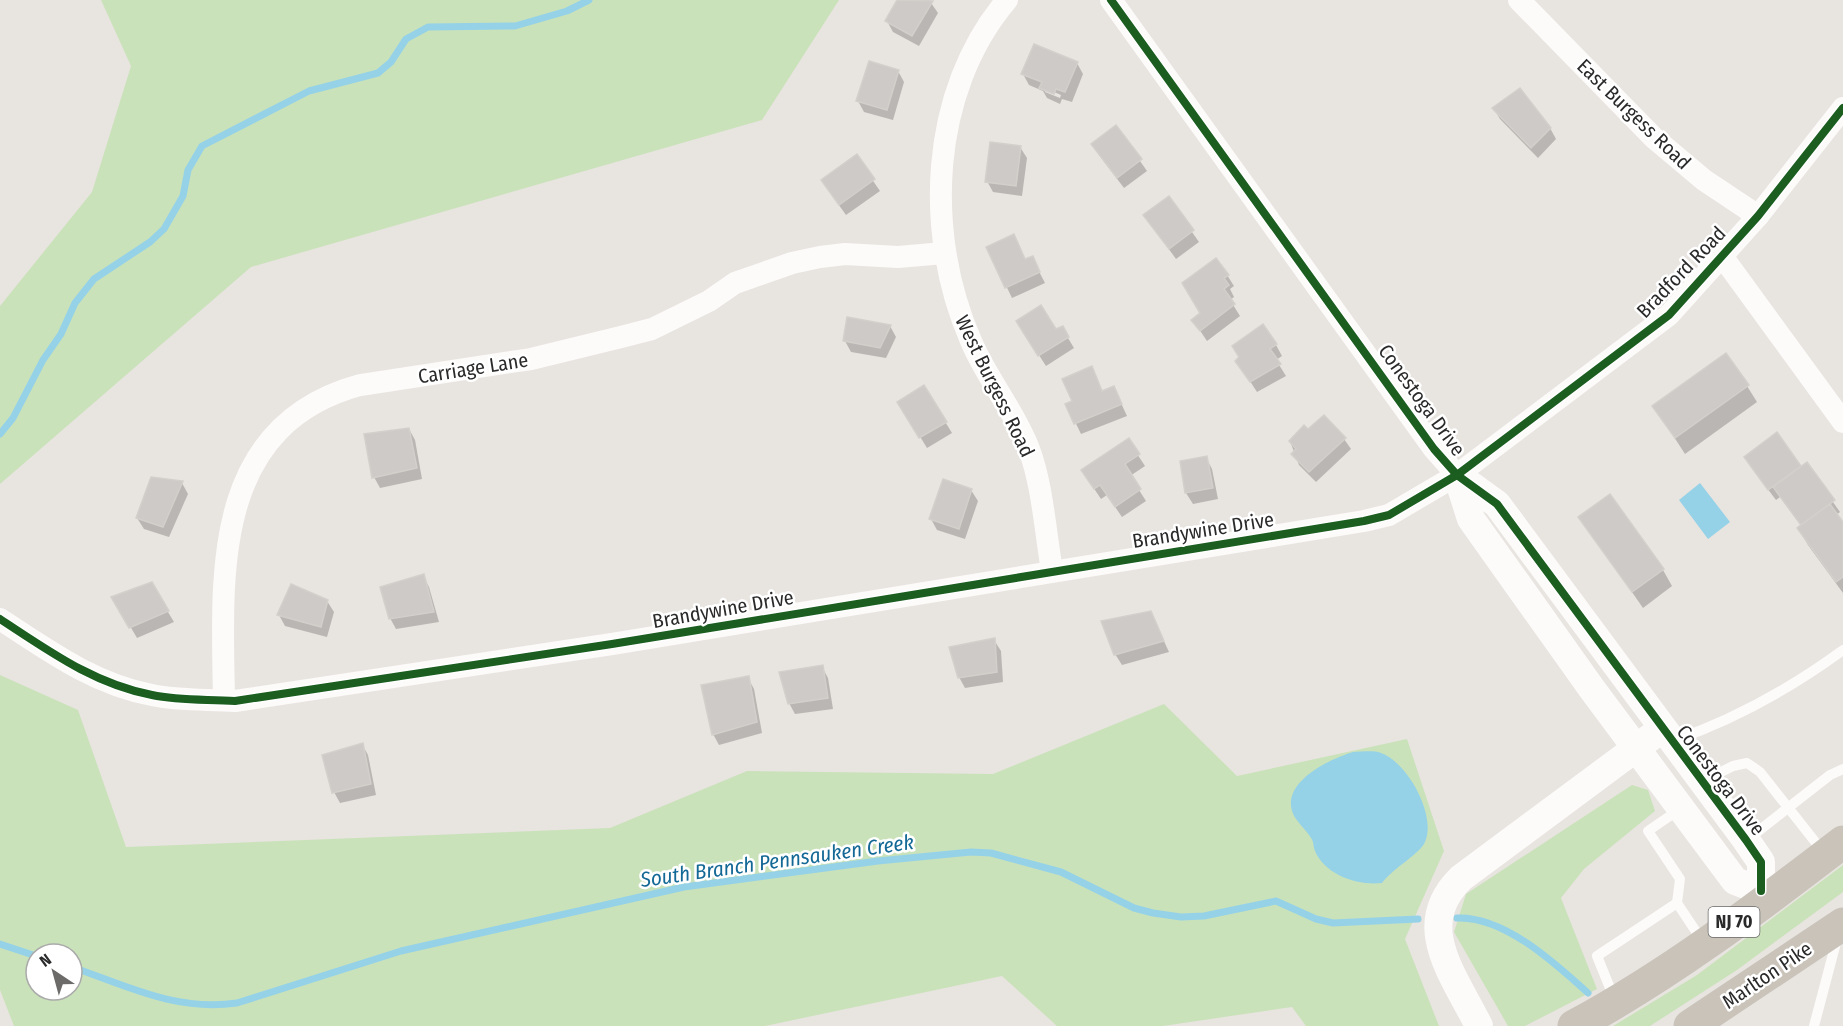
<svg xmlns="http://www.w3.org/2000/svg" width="1843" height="1026" viewBox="0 0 1843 1026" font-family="'Fira Sans Condensed',sans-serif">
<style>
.green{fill:#cae2ba;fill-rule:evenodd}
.water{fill:#96d2e7}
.shadow{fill:#0003;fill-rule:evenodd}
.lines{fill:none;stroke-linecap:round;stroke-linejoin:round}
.stream{stroke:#96d2e7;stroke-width:7}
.building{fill:#cdcac7;stroke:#d3d0cc;stroke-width:1.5}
.service{stroke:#fcfbfa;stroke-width:10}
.minor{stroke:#fcfbfa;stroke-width:22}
.tertiary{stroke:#fcfbfa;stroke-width:28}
.trunk{stroke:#c9c3ba;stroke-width:33}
.cycleway-casing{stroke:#fff;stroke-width:11}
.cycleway{stroke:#1b5e20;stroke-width:8}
.labels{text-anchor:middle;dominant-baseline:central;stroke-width:5;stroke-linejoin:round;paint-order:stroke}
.shield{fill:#fff;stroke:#6a6a6a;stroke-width:1.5}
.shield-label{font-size:18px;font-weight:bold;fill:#2a2a2a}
.street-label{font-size:20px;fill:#2a2a2a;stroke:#fff}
.water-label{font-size:21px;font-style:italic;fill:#136895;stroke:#fff}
</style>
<rect width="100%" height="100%" fill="#e8e4e0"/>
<g class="green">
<path d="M 101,0 L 839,0 L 762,120 L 251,267 L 0,484 L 0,306 L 92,192 L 131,66 Z"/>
<path d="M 0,675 L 78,710 L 126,847 L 610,828 L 747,771 L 993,774 L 1164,704 L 1237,776 L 1407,739 L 1444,851 L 1405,939 L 1439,1026 L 1306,1026 L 1292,1007 L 1163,1026 L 1057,1026 L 1002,976 L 765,1026 L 14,1026 L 0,990 ZM 36,954 L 72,954 L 72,990 L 36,990 Z"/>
<path d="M 1632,785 L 1648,790 L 1655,811 L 1584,869 L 1561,898 L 1597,989 L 1525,1026 L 1508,1026 L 1454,932 L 1466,894 Z"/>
<path d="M 1843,865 L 1843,892 L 1737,970 L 1650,1026 L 1613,1026 L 1697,975 Z"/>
</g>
<g class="water">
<path d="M 1700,483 L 1730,522 L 1708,539 L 1679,500 Z"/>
<path d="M 1353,752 C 1361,752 1373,750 1381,753 C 1407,762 1437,815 1425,842 C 1420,854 1393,868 1382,883 C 1358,886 1325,875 1315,851 C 1313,846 1314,842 1311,838 C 1306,829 1295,821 1292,811 C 1283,781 1330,759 1353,752 Z"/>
</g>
<g class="shadow">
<path d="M 899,0 L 929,0 L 938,13 L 919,46 L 893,32 L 887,21 Z"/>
<path d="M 1077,63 L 1083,74 L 1072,102 L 1062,99 L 1060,104 L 1047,98 L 1043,91 L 1029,85 L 1023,74 ZM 1045,88 L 1061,95 L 1060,98 L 1045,92 Z"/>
<path d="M 898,71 L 904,82 L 893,120 L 864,112 L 858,101 Z"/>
<path d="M 1494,109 L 1550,128 L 1556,139 L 1538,158 L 1500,119 Z"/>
<path d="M 1116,127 L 1147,171 L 1124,188 L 1099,155 Z"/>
<path d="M 1020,147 L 1027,158 L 1022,196 L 993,192 L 987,181 Z"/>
<path d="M 856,156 L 880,191 L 846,215 L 829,191 Z"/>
<path d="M 1168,198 L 1199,242 L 1176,259 L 1145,216 Z"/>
<path d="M 988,248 L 1026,261 L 1032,258 L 1045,283 L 1012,298 Z"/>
<path d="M 1227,275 L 1234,286 L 1230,289 L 1234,297 L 1230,300 L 1240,316 L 1207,341 L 1193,320 L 1202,313 L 1184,283 Z"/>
<path d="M 890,326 L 896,337 L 886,358 L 851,352 L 845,341 Z"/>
<path d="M 1062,328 L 1074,348 L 1046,366 L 1024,332 L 1056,332 Z"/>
<path d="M 1276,345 L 1282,356 L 1276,360 L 1286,376 L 1257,392 L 1237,361 Z"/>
<path d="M 1091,368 L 1103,392 L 1114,388 L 1127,416 L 1081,434 L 1067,405 L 1074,402 Z"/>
<path d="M 1747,386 L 1757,402 L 1685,454 L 1654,406 Z"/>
<path d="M 924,387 L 952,433 L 927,448 L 899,402 Z"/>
<path d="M 409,429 L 415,440 L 422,479 L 380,488 L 374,477 Z"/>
<path d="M 1308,432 L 1344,439 L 1351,449 L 1316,482 L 1299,465 L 1290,441 Z"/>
<path d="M 1776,434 L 1801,468 L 1806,464 L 1840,512 L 1836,515 L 1843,525 L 1843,593 L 1808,545 L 1799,529 L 1802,527 L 1780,497 L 1776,500 L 1752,468 Z"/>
<path d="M 1128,440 L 1145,466 L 1130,476 L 1146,501 L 1122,517 L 1107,495 L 1101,499 L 1089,481 Z"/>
<path d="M 1206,458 L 1212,469 L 1218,499 L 1193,504 L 1186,493 L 1181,462 Z"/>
<path d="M 182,483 L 188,494 L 169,537 L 144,529 L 137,518 Z"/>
<path d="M 971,490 L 978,501 L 965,539 L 937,530 L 931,519 Z"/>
<path d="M 1580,517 L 1663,570 L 1672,586 L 1643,608 Z"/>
<path d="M 423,576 L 429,587 L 439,622 L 396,629 L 390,618 Z"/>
<path d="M 151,584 L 174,622 L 137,638 L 113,597 Z"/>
<path d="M 327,601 L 334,612 L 327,637 L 285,626 L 279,615 Z"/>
<path d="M 1156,624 L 1169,652 L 1122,665 L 1115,654 Z"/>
<path d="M 994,640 L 1001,651 L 1003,682 L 965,688 L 959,677 Z"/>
<path d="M 822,667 L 828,678 L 833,709 L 795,714 L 789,703 Z"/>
<path d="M 748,678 L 754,689 L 762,733 L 719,745 L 713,734 Z"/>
<path d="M 362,744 L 368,755 L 376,795 L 340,803 L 334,792 Z"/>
</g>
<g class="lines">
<g class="stream">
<path d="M 0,434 L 13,418 L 43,360 L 61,334 L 75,303 L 94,279 L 150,242 L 164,229 L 183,196 L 188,170 L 202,146 L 309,91 L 378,73 L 391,62 L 406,39 L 428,27 L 515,26 L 567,11 L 589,0"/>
<path d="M 1457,918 C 1504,916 1555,963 1588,993"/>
<path d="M 0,944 L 36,956"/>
<path d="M 72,967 C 127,986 177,1012 237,1003 L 401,951 L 684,887 L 878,861 L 971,852 L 991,853 L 1061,872 L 1134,908 L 1153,913 L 1181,917 L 1204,916 L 1276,901 L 1316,919 L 1333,923 L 1418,919"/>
</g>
</g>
<g class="building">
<path d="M 897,0 L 933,1 L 912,36 L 885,21 Z"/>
<path d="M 1034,44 L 1078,62 L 1065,92 L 1056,89 L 1054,94 L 1039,88 L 1042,82 L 1021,74 Z"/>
<path d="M 869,61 L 899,70 L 887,110 L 856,101 Z"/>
<path d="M 1520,88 L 1551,128 L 1531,148 L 1492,108 Z"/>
<path d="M 1116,125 L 1142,159 L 1117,178 L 1091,144 Z"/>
<path d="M 990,142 L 1021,146 L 1016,186 L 985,182 Z"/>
<path d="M 857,154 L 875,179 L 839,205 L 821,180 Z"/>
<path d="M 1169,196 L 1194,230 L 1169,249 L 1143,215 Z"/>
<path d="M 1014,234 L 1025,259 L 1033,256 L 1040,272 L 1005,288 L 986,247 Z"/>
<path d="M 1216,258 L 1229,275 L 1224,278 L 1229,285 L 1224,289 L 1235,304 L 1200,331 L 1191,320 L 1200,313 L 1182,283 Z"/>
<path d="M 1041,305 L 1056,329 L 1063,326 L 1069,337 L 1038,356 L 1016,321 Z"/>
<path d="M 847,317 L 891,325 L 880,348 L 843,341 Z"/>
<path d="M 1263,324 L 1277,344 L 1270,349 L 1281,364 L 1250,382 L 1235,361 L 1239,357 L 1232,346 Z"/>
<path d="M 1726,353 L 1749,385 L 1675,438 L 1652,406 Z"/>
<path d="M 1092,366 L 1102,391 L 1114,386 L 1122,404 L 1074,424 L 1065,404 L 1072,401 L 1062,379 Z"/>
<path d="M 924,385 L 947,422 L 919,438 L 897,402 Z"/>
<path d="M 1324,415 L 1346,438 L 1309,472 L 1291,454 L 1296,449 L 1289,441 L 1304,425 L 1308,429 Z"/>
<path d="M 409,428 L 417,468 L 372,478 L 364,434 Z"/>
<path d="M 1777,432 L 1801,466 L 1768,490 L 1744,457 Z"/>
<path d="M 1129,438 L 1140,454 L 1125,464 L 1141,489 L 1115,507 L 1100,485 L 1094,489 L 1081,470 Z"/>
<path d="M 1207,456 L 1213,488 L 1185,493 L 1180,461 Z"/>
<path d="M 1807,462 L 1835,500 L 1801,525 L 1773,487 Z"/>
<path d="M 151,477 L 183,481 L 163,527 L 136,518 Z"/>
<path d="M 943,479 L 972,489 L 959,529 L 929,519 Z"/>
<path d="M 1610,494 L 1664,569 L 1632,592 L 1578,517 Z"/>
<path d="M 1830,504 L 1843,522 L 1843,577 L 1836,582 L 1797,528 Z"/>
<path d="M 424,574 L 434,612 L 389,619 L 380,587 Z"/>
<path d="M 152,582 L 169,611 L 129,628 L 111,597 Z"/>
<path d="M 291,584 L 328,600 L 321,627 L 277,615 Z"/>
<path d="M 1151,611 L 1164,641 L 1114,655 L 1101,621 Z"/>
<path d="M 995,638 L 997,672 L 958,678 L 949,647 Z"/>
<path d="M 823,665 L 828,698 L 788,704 L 779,672 Z"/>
<path d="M 749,676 L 757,722 L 712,735 L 701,685 Z"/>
<path d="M 363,743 L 371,784 L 332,793 L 322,755 Z"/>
</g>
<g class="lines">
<g class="service">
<path d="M 1675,740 C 1736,719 1791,688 1843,650"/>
<path d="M 1703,781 L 1733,766 L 1747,763 L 1760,772 L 1824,853"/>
<path d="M 1680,809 L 1648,831 L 1680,879 L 1677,903 L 1703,942"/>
<path d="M 1747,840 L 1830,775 L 1843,769"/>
<path d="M 1614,998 L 1597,956 L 1677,903"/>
<path d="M 1814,1026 L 1837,939"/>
</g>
<g class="minor">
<path d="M 1007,0 C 929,92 924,234 971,341 C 987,379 1014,410 1029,449 C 1043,487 1045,531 1052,570"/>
<path d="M 1111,0 L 1434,449 L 1457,475"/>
<path d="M 1519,0 L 1654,138 L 1704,180 L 1758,216"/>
<path d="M 1722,256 L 1843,422"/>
<path d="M 0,619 C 49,651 94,684 152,695 C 180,701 207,699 235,701 L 612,644 L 1364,521 L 1389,515 L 1457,475 L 1669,315 L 1758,216 L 1843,108"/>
<path d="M 224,700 C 222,576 210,426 360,385 L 531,359 L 621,337 L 652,329 L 709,301 L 735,283 L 792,263 L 820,257 L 845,254 L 898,257 L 944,253"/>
</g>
<g class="tertiary">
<path d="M 1457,475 L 1471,519 L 1592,689 L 1735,881 L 1761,891 L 1766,899"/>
<path d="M 1457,475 L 1497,504 L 1746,840 L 1761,862 L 1761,891"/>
<path d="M 1479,1026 C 1454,975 1412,926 1461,878 L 1651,737"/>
</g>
<g class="trunk">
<path d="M 1574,1026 C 1669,975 1757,908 1843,842"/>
<path d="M 1690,1026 L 1843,924"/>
</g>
<g class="cycleway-casing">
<g id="cycleway">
<path d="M 1111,0 L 1434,449 L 1457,475 L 1497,504 L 1746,840 L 1761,862 L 1761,891"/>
<path d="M 0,619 C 49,651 94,684 152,695 C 180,701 207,699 235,701 L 612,644 L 1364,521 L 1389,515 L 1457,475 L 1669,315 L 1758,216 L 1843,108"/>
</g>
</g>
<use href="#cycleway" class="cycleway"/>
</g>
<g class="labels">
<rect class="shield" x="1708.5" y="907" width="51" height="30" rx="4.5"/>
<g class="shield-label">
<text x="1734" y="922">NJ 70</text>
</g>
<g class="street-label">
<text transform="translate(1634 114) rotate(44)">East Burgess Road</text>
<text transform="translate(1681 272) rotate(-46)">Bradford Road</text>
<text transform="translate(473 368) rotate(-9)">Carriage Lane</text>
<text transform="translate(995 386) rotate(64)">West Burgess Road</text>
<text transform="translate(1422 400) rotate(54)">Conestoga Drive</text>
<text transform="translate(1203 530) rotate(-9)">Brandywine Drive</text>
<text transform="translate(723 609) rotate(-10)">Brandywine Drive</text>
<text transform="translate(1721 780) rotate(53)">Conestoga Drive</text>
<text transform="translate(1767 975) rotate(-34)">Marlton Pike</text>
</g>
<g class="water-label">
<text transform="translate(777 861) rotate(-8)">South Branch Pennsauken Creek</text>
</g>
</g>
<g transform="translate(54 972) rotate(324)"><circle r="28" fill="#ffffff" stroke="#aaaaaa" stroke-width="1.5"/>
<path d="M0-4.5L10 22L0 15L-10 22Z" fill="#6c6b6a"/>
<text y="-9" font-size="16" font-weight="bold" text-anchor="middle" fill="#2a2a2a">N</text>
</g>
</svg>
